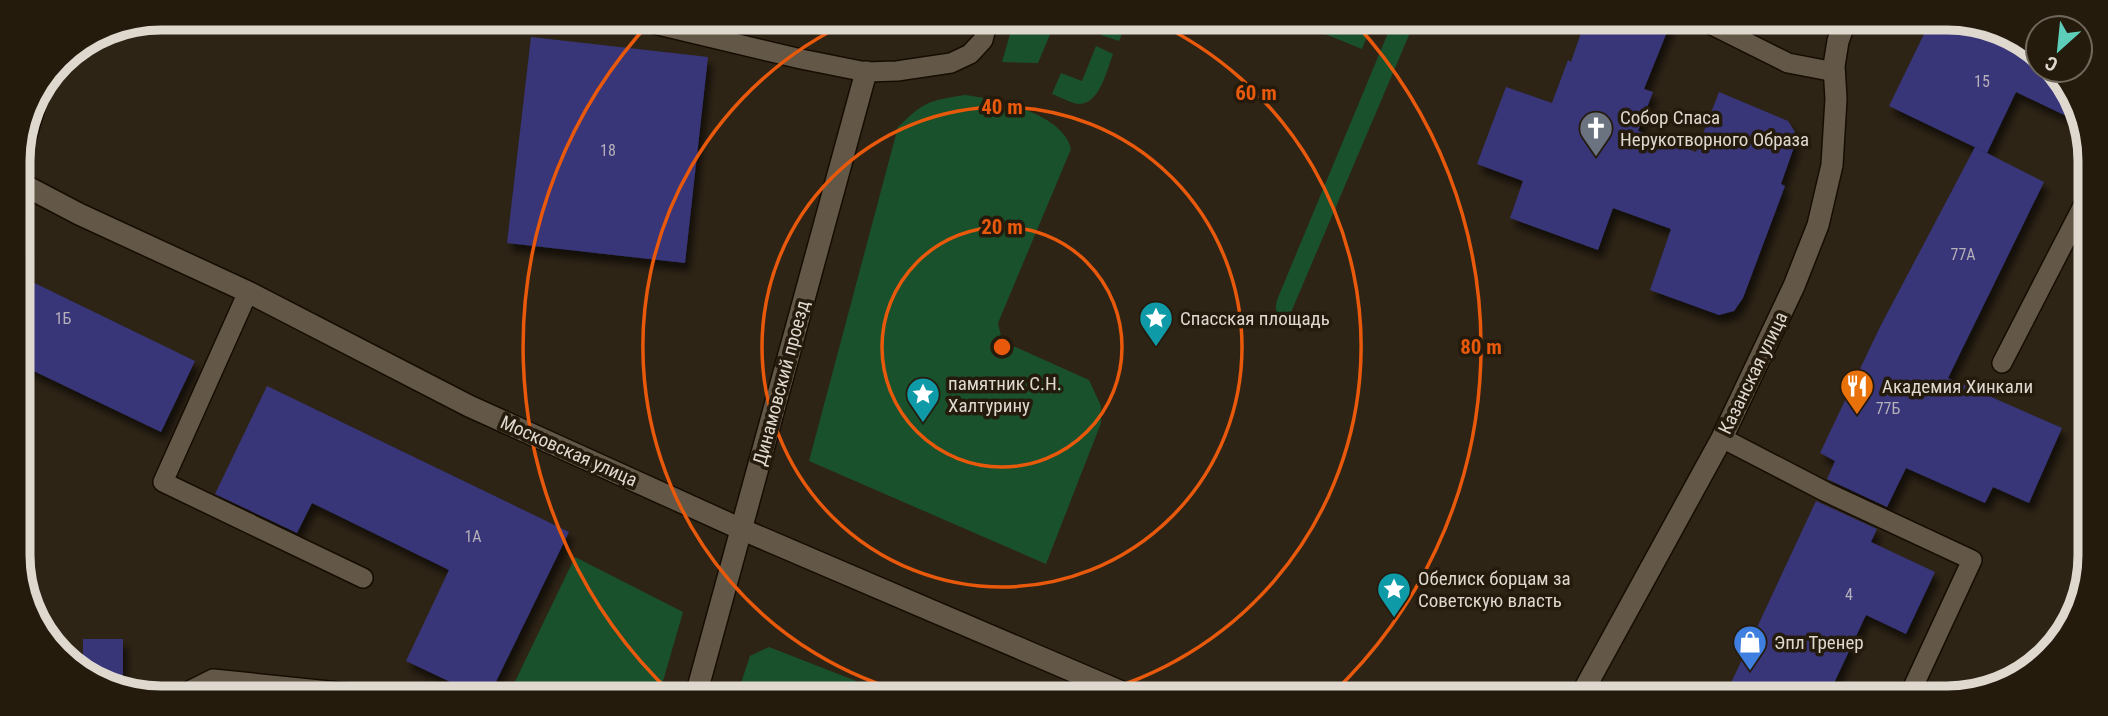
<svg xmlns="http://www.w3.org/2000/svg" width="2108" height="716" viewBox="0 0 2108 716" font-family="'Roboto Condensed',sans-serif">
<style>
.green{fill:#19512d}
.building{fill:#373678;filter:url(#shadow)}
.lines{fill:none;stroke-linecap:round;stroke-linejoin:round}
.lane-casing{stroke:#160d02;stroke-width:22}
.street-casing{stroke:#160d02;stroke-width:24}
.lane{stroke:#635747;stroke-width:19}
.street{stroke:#635747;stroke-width:21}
.ring{fill:none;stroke:#e8590c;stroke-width:3.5}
.labels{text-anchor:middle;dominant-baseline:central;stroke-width:7;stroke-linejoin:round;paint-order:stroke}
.number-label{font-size:16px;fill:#b5b0b9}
.poi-label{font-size:19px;fill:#dfd8cf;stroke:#251b0d;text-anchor:start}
.street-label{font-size:19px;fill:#dfd8cf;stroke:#251b0d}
.rim{fill:none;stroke:#dfd8cf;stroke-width:9}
.centre{fill:#e8590c;stroke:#251b0d;stroke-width:3.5}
.ring-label{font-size:21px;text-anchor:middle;font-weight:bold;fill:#e8590c;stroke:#251b0d;stroke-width:7;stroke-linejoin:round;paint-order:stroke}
</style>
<defs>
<filter id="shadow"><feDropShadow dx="4.5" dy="8" stdDeviation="3.5" flood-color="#0009"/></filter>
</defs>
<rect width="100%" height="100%" fill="#2e2416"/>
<g class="green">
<path d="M 1014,20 L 1056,20 L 1038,63 L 1002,62 Z"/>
<path d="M 1097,20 L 1128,20 L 1119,41 L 1101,35 L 1105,24 Z"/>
<path d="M 1293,21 L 1373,21 L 1362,49 Z"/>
<path d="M 1393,21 L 1415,21 L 1286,324 C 1277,318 1274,311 1277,300 Z"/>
<path d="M 1096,46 L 1113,54 C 1107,69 1100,104 1079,104 C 1071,103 1060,97 1052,94 L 1061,73 L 1082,81 Z"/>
<path d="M 965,95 C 997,99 1063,114 1071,149 L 998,323 L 1002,341 L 1089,380 L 1101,406 L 1101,423 L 1046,564 L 809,461 L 898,127 C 925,101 928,101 965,95 Z"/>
<path d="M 575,557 L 683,612 L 659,695 L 509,694 Z"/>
<path d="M 769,647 L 892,695 L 832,695 L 822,692 L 818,695 L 737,695 L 750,656 Z"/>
</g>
<g class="building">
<path d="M 1585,21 L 1671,22 L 1644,89 L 1653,92 L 1638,131 L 1696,152 L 1719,92 L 1788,121 L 1795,132 L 1794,147 L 1781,184 L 1785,186 L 1743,298 L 1734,311 L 1719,315 L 1650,290 L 1671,229 L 1613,208 L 1598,250 L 1510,218 L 1523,181 L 1477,164 L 1506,87 L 1552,103 L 1568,60 L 1571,62 Z"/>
<path d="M 1932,22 L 1984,23 L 2038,56 L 2038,70 L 2057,70 L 2083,124 L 2016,92 L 1987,153 L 1889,106 L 1926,30 Z"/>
<path d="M 531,37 L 708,57 L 685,263 L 507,243 Z"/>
<path d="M 1975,147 L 2044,182 L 1948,378 L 2062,428 L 2029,503 L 1993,487 L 1985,503 L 1906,468 L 1887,507 L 1827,479 L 1835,461 L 1820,453 L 1880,327 Z"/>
<path d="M 18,275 L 195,361 L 161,432 L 19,364 Z"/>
<path d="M 267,386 L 569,532 L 490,694 L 476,694 L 406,661 L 449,570 L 312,503 L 297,533 L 215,494 Z"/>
<path d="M 1816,501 L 1877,529 L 1871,542 L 1935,572 L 1906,634 L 1866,615 L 1827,698 L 1724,698 Z"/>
<path d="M 83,639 L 123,639 L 123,693 L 83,668 Z"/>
</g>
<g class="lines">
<g class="lane-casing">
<g id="lane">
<path d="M 633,19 L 801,59 L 866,72 L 897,71 L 951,63 L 970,54 L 983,40 L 988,20"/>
<path d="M 1706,22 L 1788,63 L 1835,72"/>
<path d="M 18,165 L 42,85"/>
<path d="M 248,292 L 163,482 L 363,578"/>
<path d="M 2002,363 L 2087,198"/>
<path d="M 1722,438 L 1826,492 L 1972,560 L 1908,698"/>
<path d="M 183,694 L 213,679 L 359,694"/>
</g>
</g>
<g class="street-casing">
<g id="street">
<path d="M 18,182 L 79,214 L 248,292 L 469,406 L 741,529 L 1131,696"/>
<path d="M 696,695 L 866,72"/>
<path d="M 1580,697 L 1722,438 L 1794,286 L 1818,225 L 1832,165 L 1836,99 L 1834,66 L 1838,41 L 1845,22"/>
</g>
</g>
<use href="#lane" class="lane"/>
<use href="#street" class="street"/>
</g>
<g class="ring">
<circle cx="1002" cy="347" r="120"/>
<circle cx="1002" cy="347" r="240"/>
<path d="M915 695A359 359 0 0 1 853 20M1151 20A359 359 0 0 1 1089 695"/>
<path d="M672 694A479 479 0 0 1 652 20M1355 23A479 479 0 0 1 1332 694"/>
</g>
<defs>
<g id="church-pin" transform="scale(1.75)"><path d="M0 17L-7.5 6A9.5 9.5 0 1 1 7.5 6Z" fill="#6b7280" stroke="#251b0d"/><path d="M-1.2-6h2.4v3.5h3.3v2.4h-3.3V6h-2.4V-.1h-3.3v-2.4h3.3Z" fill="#fff"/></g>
<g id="sight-pin" transform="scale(1.75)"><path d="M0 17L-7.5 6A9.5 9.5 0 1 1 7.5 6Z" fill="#0f9aa8" stroke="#251b0d"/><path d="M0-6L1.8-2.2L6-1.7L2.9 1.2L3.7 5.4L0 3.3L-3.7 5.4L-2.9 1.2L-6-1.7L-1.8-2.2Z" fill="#fff"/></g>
<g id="restaurant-pin" transform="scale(1.75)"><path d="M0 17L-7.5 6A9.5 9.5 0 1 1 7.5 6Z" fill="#e8710a" stroke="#251b0d"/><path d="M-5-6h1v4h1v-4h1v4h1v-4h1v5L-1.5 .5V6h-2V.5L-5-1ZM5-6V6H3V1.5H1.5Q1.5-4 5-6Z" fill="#fff"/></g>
<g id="shop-pin" transform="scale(1.75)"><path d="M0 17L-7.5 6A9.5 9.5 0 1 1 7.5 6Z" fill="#3f7fe0" stroke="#251b0d"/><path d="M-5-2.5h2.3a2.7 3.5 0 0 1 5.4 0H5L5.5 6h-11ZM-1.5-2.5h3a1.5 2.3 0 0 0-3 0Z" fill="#fff"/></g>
</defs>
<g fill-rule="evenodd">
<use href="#church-pin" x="1596" y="128"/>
<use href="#sight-pin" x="1156" y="318"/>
<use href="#restaurant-pin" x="1857" y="386"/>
<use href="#sight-pin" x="923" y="394"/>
<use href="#sight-pin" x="1394" y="589"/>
<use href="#shop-pin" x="1750" y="642"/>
</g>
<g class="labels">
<g class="number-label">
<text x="1982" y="81">15</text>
<text x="608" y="150">18</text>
<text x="1963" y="254">77А</text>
<text x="63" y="318">1Б</text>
<text x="1888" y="408">77Б</text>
<text x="473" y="536">1А</text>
<text x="1849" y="594">4</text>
</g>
<g class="poi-label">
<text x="1620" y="117">Собор Спаса<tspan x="1620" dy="22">Нерукотворного Образа</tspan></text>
<text x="1180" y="318">Спасская площадь</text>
<text x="948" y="383">памятник С.Н.<tspan x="948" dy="22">Халтурину</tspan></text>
<text x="1882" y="386">Академия Хинкали</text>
<text x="1418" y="578">Обелиск борцам за<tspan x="1418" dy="22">Советскую власть</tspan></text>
<text x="1774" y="642">Эпл Тренер</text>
</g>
<g class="street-label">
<text transform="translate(1753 373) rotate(-64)">Казанская улица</text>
<text transform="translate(781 383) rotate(-75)">Динамовский проезд</text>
<text transform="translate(569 451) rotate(24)">Московская улица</text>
</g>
</g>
<path d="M0 0H2108V716H0ZM161 30H1947A131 131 0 0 1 2078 161V555A131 131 0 0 1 1947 686H161A131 131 0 0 1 30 555V161A131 131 0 0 1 161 30Z" fill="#251b0d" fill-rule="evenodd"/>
<path class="rim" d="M161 30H1947A131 131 0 0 1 2078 161V555A131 131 0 0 1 1947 686H161A131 131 0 0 1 30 555V161A131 131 0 0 1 161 30Z"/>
<circle cx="1002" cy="347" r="10" class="centre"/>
<g class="ring-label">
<text x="1256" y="100">60 m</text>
<text x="1002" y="114">40 m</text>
<text x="1002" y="234">20 m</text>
<text x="1481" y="354">80 m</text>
</g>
<g transform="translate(2059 49) rotate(207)"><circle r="33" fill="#251b0d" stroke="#6f675b" stroke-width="2"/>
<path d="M0-5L12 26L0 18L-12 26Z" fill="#5dceb9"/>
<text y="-10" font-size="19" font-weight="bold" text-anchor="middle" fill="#dfd8cf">С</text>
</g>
</svg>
